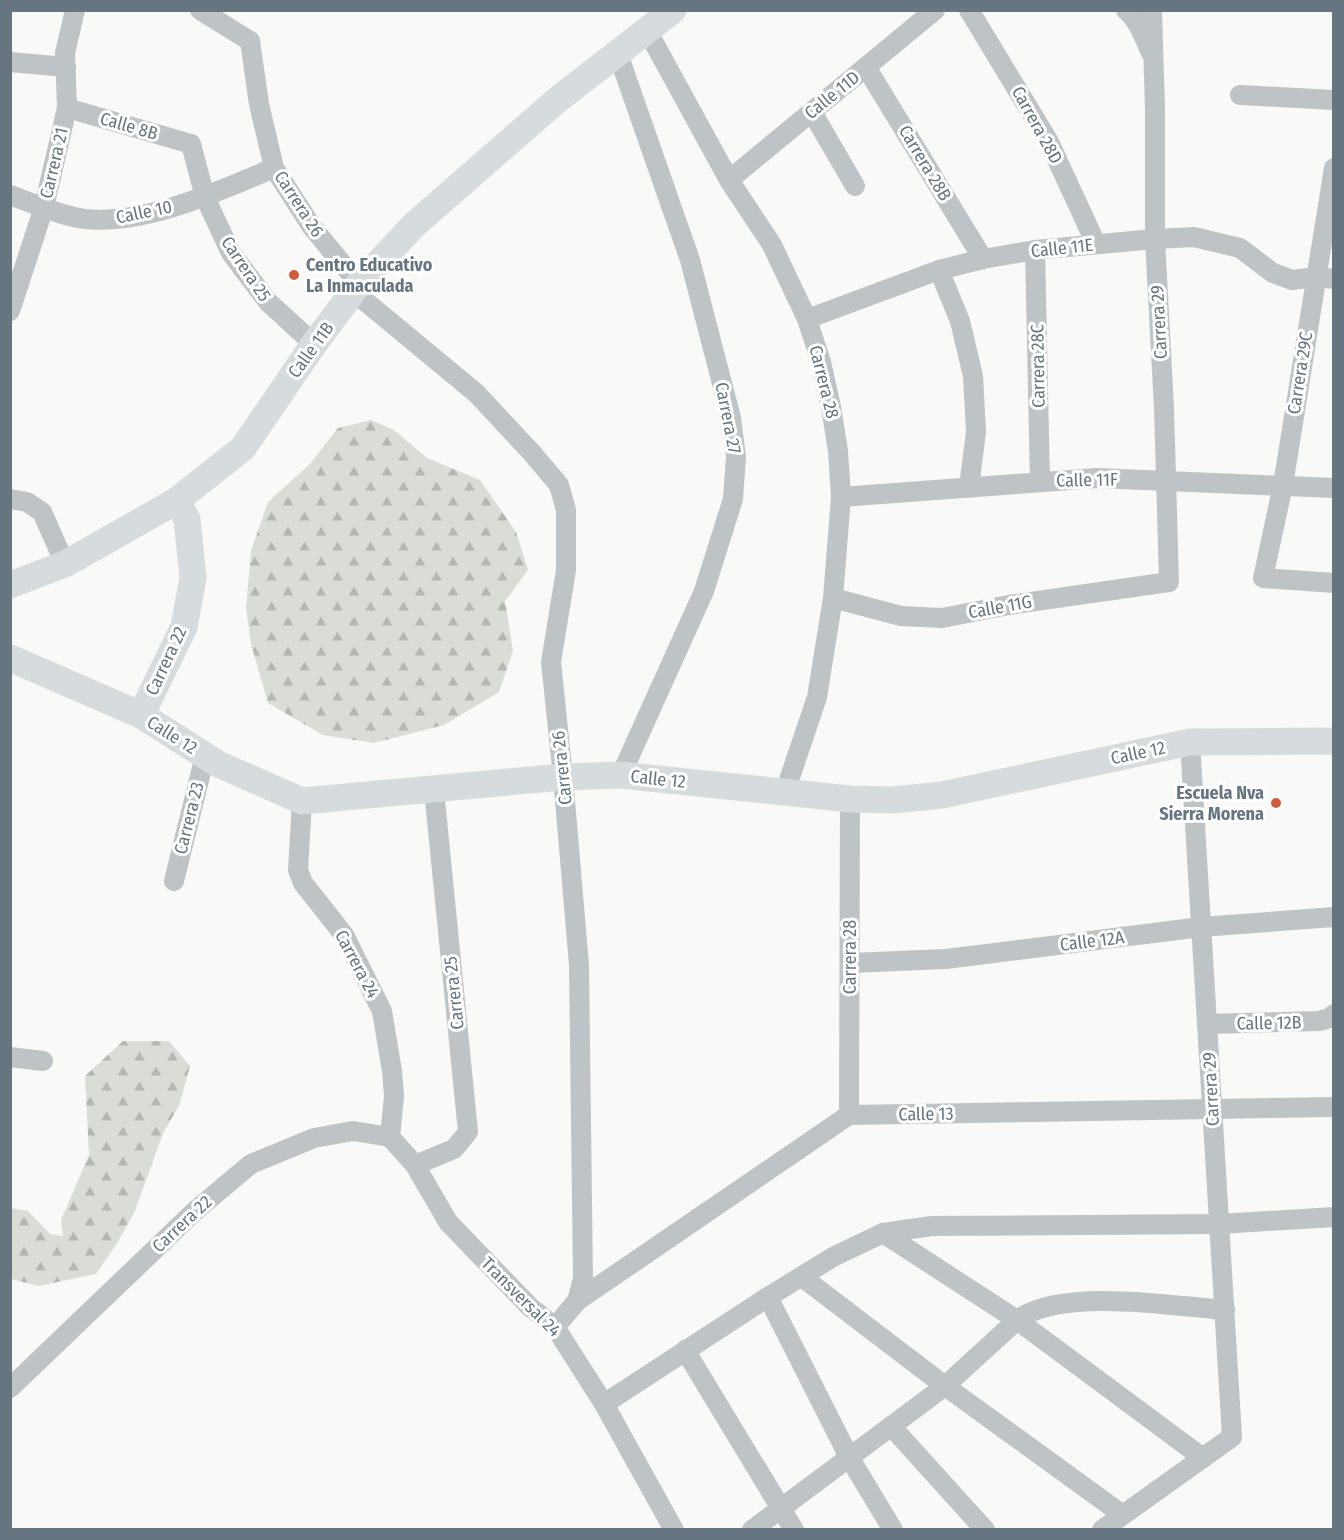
<svg xmlns="http://www.w3.org/2000/svg" width="1344" height="1540" viewBox="0 0 1344 1540" font-family="'Fira Sans Condensed',sans-serif">
<style>
.forest{fill:url(#forest-firs)}
.lines{fill:none;stroke-linecap:round;stroke-linejoin:round}
.street{stroke:#bec3c6;stroke-width:20}
.secondary{stroke:#d6dbde;stroke-width:27}
.poi-dot{fill:#d45a3c;stroke:#fff;stroke-width:2}
.labels{text-anchor:middle;dominant-baseline:central;stroke-width:6;stroke-linejoin:round;paint-order:stroke}
.street-label{font-size:18px;fill:#66757f;stroke:#fff}
.poi-label{font-size:18px;font-weight:bold;fill:#66757f;stroke:#fff;text-anchor:start}
</style>
<defs>
<pattern id="forest-firs" width="22" height="20" patternUnits="userSpaceOnUse" patternTransform="scale(1.5)"><rect width="22" height="20" fill="#d9ddd6"/><path d="M5 1l3.5 6h-7zM16 11l3.5 6h-7z" fill="#b4b8b3"/></pattern>
</defs>
<rect width="100%" height="100%" fill="#f9f9f7"/>
<g class="forest">
<path d="M 371,420 L 394,430 L 427,458 L 480,480 L 516,532 L 528,570 L 505,601 L 513,651 L 499,692 L 444,725 L 374,743 L 323,735 L 268,703 L 251,644 L 246,608 L 251,551 L 268,502 L 310,464 L 338,428 Z"/>
<path d="M 123,1041 L 169,1041 L 190,1066 L 179,1106 L 164,1131 L 134,1213 L 116,1245 L 96,1274 L 39,1286 L 11,1279 L 11,1208 L 28,1211 L 50,1234 L 63,1236 L 61,1220 L 89,1155 L 85,1076 Z"/>
</g>
<g class="lines">
<g class="street">
<path d="M 200,10 L 250,41 L 259,104 L 274,168 L 312,227 L 359,284"/>
<path d="M 969,10 L 1049,142 L 1096,244"/>
<path d="M 1126,10 C 1138,20 1145,39 1151,53"/>
<path d="M 648,32 L 729,180 L 772,245 L 807,319 L 821,362 L 831,407 L 838,451 L 841,497 L 833,598 L 817,697 L 785,792"/>
<path d="M 618,54 L 690,260 L 731,418 L 736,457 L 733,499 L 704,591 L 621,775"/>
<path d="M 10,62 L 66,67"/>
<path d="M 866,67 L 983,259"/>
<path d="M 1240,95 L 1334,100"/>
<path d="M 67,108 L 191,144 L 205,197 L 231,253 L 268,302 L 314,344"/>
<path d="M 812,112 L 855,186"/>
<path d="M 1334,168 L 1283,485 L 1263,578 L 1334,583"/>
<path d="M 729,180 L 935,10"/>
<path d="M 10,195 C 32,203 63,217 85,219 C 146,225 219,191 274,168"/>
<path d="M 1035,250 L 1040,482"/>
<path d="M 939,270 L 960,321 L 973,376 L 976,432 L 969,487"/>
<path d="M 354,292 L 476,393 L 532,453 L 559,485 L 566,510 L 566,570 L 551,662 L 563,777 L 579,965 L 583,1279 L 577,1301 L 555,1327"/>
<path d="M 10,311 L 44,207 L 67,108 L 65,53 L 75,10"/>
<path d="M 807,319 L 939,270 L 983,259 L 1035,250 L 1155,239 L 1194,237 L 1240,248 L 1273,273 L 1292,280 L 1316,277 L 1334,279"/>
<path d="M 841,497 L 1097,478 L 1334,488"/>
<path d="M 10,499 L 27,502 L 42,512 L 65,564"/>
<path d="M 833,598 L 901,616 L 942,618 L 1009,605 L 1169,582 L 1164,408 L 1155,239 L 1155,109 L 1152,10"/>
<path d="M 302,801 L 298,870 L 303,883 L 344,935 L 382,1011 L 392,1071 L 394,1096 L 390,1137"/>
<path d="M 174,881 L 205,756"/>
<path d="M 850,963 L 946,959 L 1201,927 L 1334,917"/>
<path d="M 1207,1024 L 1319,1021 L 1330,1018 L 1334,1014"/>
<path d="M 10,1057 L 43,1061"/>
<path d="M 849,1115 L 850,799"/>
<path d="M 390,1137 L 415,1165 L 448,1222 L 530,1307 L 555,1327 L 604,1404 L 674,1530"/>
<path d="M 415,1165 L 454,1149 L 468,1132 L 434,790"/>
<path d="M 883,1233 L 1017,1320 L 1203,1458"/>
<path d="M 802,1277 L 945,1386 L 1017,1320 C 1061,1287 1172,1306 1225,1310"/>
<path d="M 768,1297 L 849,1457 L 893,1530"/>
<path d="M 577,1301 L 849,1115 L 1334,1107"/>
<path d="M 685,1350 L 794,1530"/>
<path d="M 10,1388 L 195,1211 L 251,1164 L 314,1138 L 353,1131 L 390,1137"/>
<path d="M 604,1404 L 768,1297 L 833,1257 L 883,1233 L 932,1226 L 1219,1224 L 1334,1217"/>
<path d="M 891,1426 L 985,1530"/>
<path d="M 752,1530 L 945,1386 L 1123,1515"/>
<path d="M 1102,1530 L 1232,1437 L 1190,742"/>
</g>
<g class="secondary">
<path d="M 10,585 L 65,564 L 176,501 L 243,448 L 314,344 L 359,284 L 414,225 L 556,101 L 673,10"/>
<path d="M 10,658 L 141,715 L 218,764 L 302,801 L 563,777 L 621,775 L 850,799 L 893,800 L 942,795 L 1190,742 L 1334,741"/>
<path d="M 141,715 L 184,627 L 193,578 L 187,519 L 176,501"/>
</g>
</g>
<g class="poi-dot">
<circle cx="294" cy="275" r="6"/>
<circle cx="1276" cy="803" r="6"/>
</g>
<g class="labels">
<g class="street-label">
<text transform="translate(832 95) rotate(-39)">Calle 11D</text>
<text transform="translate(1037 125) rotate(61)">Carrera 28D</text>
<text transform="translate(129 126) rotate(16)">Calle 8B</text>
<text transform="translate(54 163) rotate(-77)">Carrera 21</text>
<text transform="translate(925 163) rotate(59)">Carrera 28B</text>
<text transform="translate(299 204) rotate(57)">Carrera 26</text>
<text transform="translate(144 212) rotate(-12)">Calle 10</text>
<text transform="translate(1062 248) rotate(-6)">Calle 11E</text>
<text transform="translate(246 269) rotate(56)">Carrera 25</text>
<text transform="translate(1159 322) rotate(-93)">Carrera 29</text>
<text transform="translate(311 350) rotate(-54)">Calle 11B</text>
<text transform="translate(1038 366) rotate(-91)">Carrera 28C</text>
<text transform="translate(1300 373) rotate(-81)">Carrera 29C</text>
<text transform="translate(824 382) rotate(76)">Carrera 28</text>
<text transform="translate(728 418) rotate(79)">Carrera 27</text>
<text transform="translate(1087 480) rotate(-1)">Calle 11F</text>
<text transform="translate(1000 607) rotate(-10)">Calle 11G</text>
<text transform="translate(166 661) rotate(-65)">Carrera 22</text>
<text transform="translate(172 735) rotate(32)">Calle 12</text>
<text transform="translate(1138 753) rotate(-12)">Calle 12</text>
<text transform="translate(562 768) rotate(-96)">Carrera 26</text>
<text transform="translate(658 779) rotate(6)">Calle 12</text>
<text transform="translate(189 818) rotate(-76)">Carrera 23</text>
<text transform="translate(1092 941) rotate(-7)">Calle 12A</text>
<text transform="translate(850 957) rotate(-90)">Carrera 28</text>
<text transform="translate(357 964) rotate(62)">Carrera 24</text>
<text transform="translate(454 993) rotate(-96)">Carrera 25</text>
<text transform="translate(1269 1023) rotate(-1)">Calle 12B</text>
<text transform="translate(1211 1089) rotate(-93)">Carrera 29</text>
<text transform="translate(926 1114) rotate(-1)">Calle 13</text>
<text transform="translate(182 1224) rotate(-43)">Carrera 22</text>
<text transform="translate(521 1297) rotate(45)">Transversal 24</text>
</g>
<g class="poi-label">
<text x="306" y="265">Centro Educativo<tspan x="306" dy="21">La Inmaculada</tspan></text>
<text x="1264" y="793" text-anchor="end">Escuela Nva<tspan x="1264" dy="21">Sierra Morena</tspan></text>
</g>
</g>
<rect width="1344" height="1540" fill="none" stroke="#66757f" stroke-width="24"/>
</svg>
